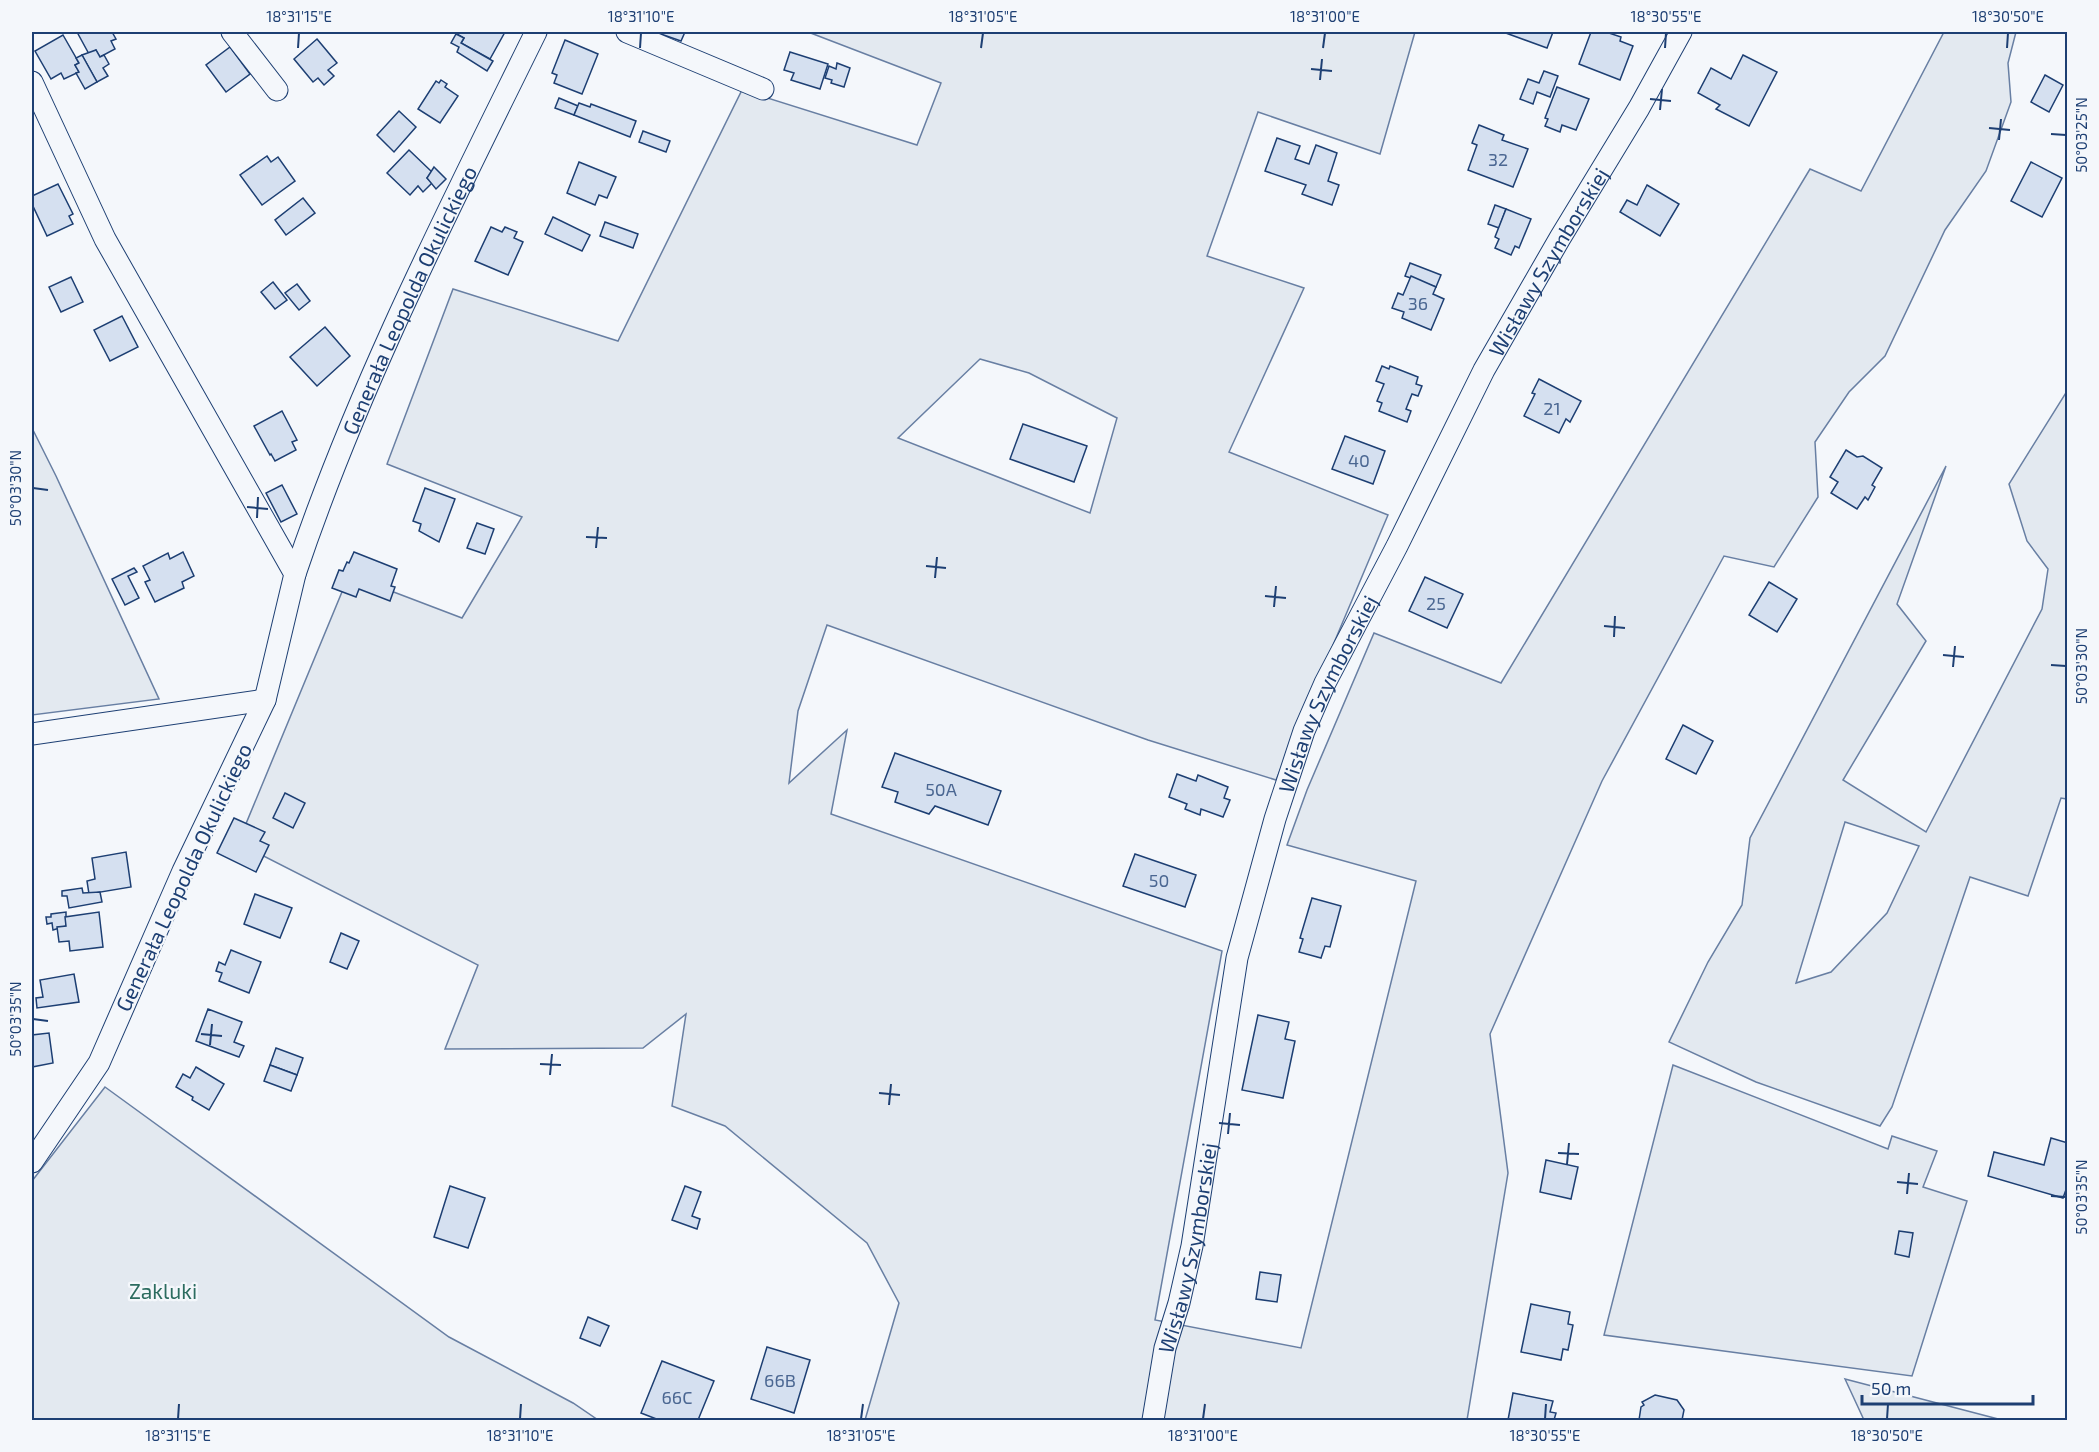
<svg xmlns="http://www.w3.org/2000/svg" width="2099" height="1452" viewBox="0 0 2099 1452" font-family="'Exo 2',sans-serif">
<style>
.green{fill:#e3e9f0;stroke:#687fa3;stroke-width:1.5;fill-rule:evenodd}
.building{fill:#d5e0f0;stroke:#1d3f73;stroke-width:1.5}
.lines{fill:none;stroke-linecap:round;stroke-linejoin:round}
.minor-casing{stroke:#1d3f73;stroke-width:23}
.minor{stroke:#f4f7fb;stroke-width:21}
.ticks{fill:none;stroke:#1d3f73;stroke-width:2}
.labels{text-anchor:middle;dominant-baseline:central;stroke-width:4.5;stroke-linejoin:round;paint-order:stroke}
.number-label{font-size:18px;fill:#4b6792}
.street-label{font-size:21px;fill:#1d3f73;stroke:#f4f7fb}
.park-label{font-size:21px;fill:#2c6c60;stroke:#f4f7fb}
.neatline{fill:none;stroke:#1d3f73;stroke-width:2}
.ticks-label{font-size:15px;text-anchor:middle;fill:#1d3f73}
</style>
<rect width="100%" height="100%" fill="#f4f7fb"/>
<g class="green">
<path d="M 808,32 L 1415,32 L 1380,154 L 1258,112 L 1207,256 L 1304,288 L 1229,452 L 1388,515 L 1276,780 L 1148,740 L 827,625 L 798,711 L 789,783 L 847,730 L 831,814 L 1222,951 L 1155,1320 L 1301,1348 L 1416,881 L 1287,845 L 1307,790 L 1374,633 L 1501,683 L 1810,169 L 1861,191 L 1944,32 L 2016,32 L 2008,63 L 2011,102 L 1986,171 L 1945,230 L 1885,356 L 1849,392 L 1815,442 L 1818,497 L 1774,567 L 1724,556 L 1602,781 L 1490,1034 L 1508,1173 L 1467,1420 L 865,1420 L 899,1303 L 867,1243 L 725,1126 L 672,1106 L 686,1014 L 643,1048 L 445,1049 L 478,965 L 238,843 L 349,575 L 462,618 L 522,517 L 387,464 L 453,289 L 618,341 L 742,90 L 917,145 L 941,83 ZM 980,359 L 1029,373 L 1117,418 L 1090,513 L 898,438 Z"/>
<path d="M 2067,391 L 2067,799 L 2061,798 L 2028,896 L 1970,877 L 1892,1107 L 1880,1126 L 1756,1082 L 1669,1042 L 1708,962 L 1742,905 L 1750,838 L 1946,466 L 1897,604 L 1926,641 L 1843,780 L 1926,832 L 2042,609 L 2048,569 L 2027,541 L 2009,484 ZM 1845,822 L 1919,846 L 1887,913 L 1831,972 L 1796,983 Z"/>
<path d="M 32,428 L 56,476 L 159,699 L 32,715 Z"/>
<path d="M 1673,1065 L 1888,1149 L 1892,1136 L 1937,1151 L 1923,1187 L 1967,1201 L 1912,1376 L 1604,1335 Z"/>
<path d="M 105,1087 L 449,1337 L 573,1403 L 598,1420 L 32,1420 L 32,1181 Z"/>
<path d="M 1845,1379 L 2002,1420 L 1864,1420 Z"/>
</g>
<g class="building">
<path d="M 77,32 L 112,32 L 116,39 L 111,41 L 115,49 L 100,57 L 96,50 L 89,54 Z"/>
<path d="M 456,32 L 505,32 L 490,59 L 461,43 L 464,38 L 455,33 Z"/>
<path d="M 655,32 L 685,32 L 681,41 Z"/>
<path d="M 1503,32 L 1553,32 L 1547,48 Z"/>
<path d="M 1591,32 L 1603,33 L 1606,32 L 1621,37 L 1620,41 L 1633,46 L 1620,80 L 1579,64 Z"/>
<path d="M 456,34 L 464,38 L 461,43 L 493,61 L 487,71 L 457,52 L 459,47 L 451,43 Z"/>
<path d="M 63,35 L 79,63 L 75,65 L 79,72 L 64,79 L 61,73 L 51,79 L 35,51 Z"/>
<path d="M 317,39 L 337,63 L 328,70 L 334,76 L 324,85 L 318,78 L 313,82 L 294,59 Z"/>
<path d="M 565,40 L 598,54 L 582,94 L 554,83 L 557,75 L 552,73 Z"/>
<path d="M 230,47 L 250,74 L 226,92 L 206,65 Z"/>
<path d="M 96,50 L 100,57 L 104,55 L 109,64 L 103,68 L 108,76 L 97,82 L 82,55 Z"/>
<path d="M 790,52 L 828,64 L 820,89 L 791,80 L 794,73 L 784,70 Z"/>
<path d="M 82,55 L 97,82 L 85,89 L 76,73 L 79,72 L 75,65 L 79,63 L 76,58 Z"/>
<path d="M 1743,55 L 1777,72 L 1749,126 L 1716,109 L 1720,105 L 1698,93 L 1711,68 L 1731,79 Z"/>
<path d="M 837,63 L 850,68 L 844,87 L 831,83 L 832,80 L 825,78 L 829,66 L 836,69 Z"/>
<path d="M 1544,71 L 1558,76 L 1550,97 L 1537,92 L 1533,104 L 1520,99 L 1528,79 L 1539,83 Z"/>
<path d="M 2045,75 L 2063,85 L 2049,112 L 2031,102 Z"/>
<path d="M 441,80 L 447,84 L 445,87 L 458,96 L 440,123 L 418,109 L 436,81 L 439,83 Z"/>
<path d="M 1557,87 L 1589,99 L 1576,130 L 1562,125 L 1560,132 L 1545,126 L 1548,119 L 1545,118 Z"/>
<path d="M 559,98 L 578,106 L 574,115 L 555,108 Z"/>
<path d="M 579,103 L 590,107 L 591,104 L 636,121 L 630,137 L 574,115 Z"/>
<path d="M 399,111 L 416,127 L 394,152 L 377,135 Z"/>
<path d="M 1479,125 L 1504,135 L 1502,140 L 1528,149 L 1513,187 L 1468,170 L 1477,145 L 1472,143 Z"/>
<path d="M 643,131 L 670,141 L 666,152 L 639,142 Z"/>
<path d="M 1277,138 L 1300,146 L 1295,159 L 1309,164 L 1316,145 L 1337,153 L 1328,181 L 1339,185 L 1332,205 L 1302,194 L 1306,185 L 1265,171 Z"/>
<path d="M 409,150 L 432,172 L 427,178 L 432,183 L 423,192 L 418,186 L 410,195 L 387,173 Z"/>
<path d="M 267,156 L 271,162 L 278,157 L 295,181 L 262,205 L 240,175 Z"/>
<path d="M 579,162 L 616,177 L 607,198 L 599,195 L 595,205 L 567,193 Z"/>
<path d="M 2031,162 L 2062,178 L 2042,217 L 2011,201 Z"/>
<path d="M 434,167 L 446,179 L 436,189 L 427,178 Z"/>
<path d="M 58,184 L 73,214 L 69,216 L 73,224 L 47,236 L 32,204 L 32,196 Z"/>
<path d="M 1647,185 L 1679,204 L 1660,236 L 1620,212 L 1627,200 L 1637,205 Z"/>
<path d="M 303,198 L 315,213 L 286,235 L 275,220 Z"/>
<path d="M 1495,205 L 1506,209 L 1499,228 L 1488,224 Z"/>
<path d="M 1506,209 L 1531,219 L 1519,248 L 1515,246 L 1511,255 L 1495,248 L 1499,239 L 1495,237 Z"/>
<path d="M 553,217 L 590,235 L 582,251 L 545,234 Z"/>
<path d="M 605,222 L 638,234 L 633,248 L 600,236 Z"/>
<path d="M 491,227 L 502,232 L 505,227 L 517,232 L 514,238 L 523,242 L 508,275 L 475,261 Z"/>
<path d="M 1410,263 L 1441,275 L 1436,287 L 1405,276 Z"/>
<path d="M 1411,276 L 1436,287 L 1433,294 L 1444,299 L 1431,330 L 1402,318 L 1404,312 L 1392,308 L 1398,293 L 1403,295 Z"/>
<path d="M 71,277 L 83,302 L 61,312 L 49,287 Z"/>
<path d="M 273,282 L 287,300 L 275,309 L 261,292 Z"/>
<path d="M 297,284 L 310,301 L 299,310 L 285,293 Z"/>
<path d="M 122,316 L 138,347 L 110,361 L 94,330 Z"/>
<path d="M 325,327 L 350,356 L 317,386 L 290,357 Z"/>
<path d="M 1382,366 L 1389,369 L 1390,366 L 1418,377 L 1416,384 L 1422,386 L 1418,396 L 1412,394 L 1406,409 L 1411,411 L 1407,422 L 1379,411 L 1382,403 L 1377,401 L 1384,384 L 1376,381 Z"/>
<path d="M 1539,379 L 1581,401 L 1570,422 L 1566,419 L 1559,433 L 1524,416 L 1535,394 L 1532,393 Z"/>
<path d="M 282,411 L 297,440 L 292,442 L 296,450 L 275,461 L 271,454 L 270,455 L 254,426 Z"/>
<path d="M 1023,424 L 1087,446 L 1074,482 L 1010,459 Z"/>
<path d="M 1345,436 L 1385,451 L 1373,484 L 1332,469 Z"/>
<path d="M 1846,450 L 1857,457 L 1863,456 L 1882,468 L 1872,485 L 1875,487 L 1868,500 L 1865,497 L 1857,509 L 1831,493 L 1838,482 L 1830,477 Z"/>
<path d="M 282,485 L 297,514 L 281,522 L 266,493 Z"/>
<path d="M 425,488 L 455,499 L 439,542 L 419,531 L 421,524 L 413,521 Z"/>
<path d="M 477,523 L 494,529 L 485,554 L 467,548 Z"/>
<path d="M 183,552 L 194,576 L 182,582 L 184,588 L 155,602 L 145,582 L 150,580 L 143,566 L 168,553 L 170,559 Z"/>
<path d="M 354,552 L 397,569 L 391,586 L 395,587 L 390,601 L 359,589 L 356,597 L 332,588 L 339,570 L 343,571 L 347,562 L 349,563 Z"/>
<path d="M 134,568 L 137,572 L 128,576 L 139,598 L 125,605 L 112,579 Z"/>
<path d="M 1425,577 L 1463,594 L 1447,628 L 1409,611 Z"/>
<path d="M 1769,582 L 1797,599 L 1777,632 L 1749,615 Z"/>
<path d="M 1683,725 L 1713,741 L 1696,774 L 1666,759 Z"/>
<path d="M 895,753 L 1001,791 L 988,825 L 935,806 L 929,814 L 895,802 L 898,792 L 882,787 Z"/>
<path d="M 1177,774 L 1196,781 L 1198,775 L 1228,787 L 1224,798 L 1230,800 L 1223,817 L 1201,809 L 1200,815 L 1185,809 L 1187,804 L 1169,797 Z"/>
<path d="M 285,793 L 305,803 L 293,828 L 273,818 Z"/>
<path d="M 234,818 L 265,832 L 260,841 L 269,845 L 256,872 L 217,853 Z"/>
<path d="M 126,852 L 131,887 L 89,894 L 87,881 L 95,879 L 92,858 Z"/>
<path d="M 1135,854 L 1196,875 L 1185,907 L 1123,886 Z"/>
<path d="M 82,888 L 83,893 L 100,892 L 102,902 L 69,908 L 67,896 L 62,896 L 62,891 Z"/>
<path d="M 255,894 L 292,908 L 280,938 L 244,924 Z"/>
<path d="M 1312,898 L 1341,906 L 1330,947 L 1325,946 L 1321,958 L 1299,952 L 1303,939 L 1300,938 Z"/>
<path d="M 66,912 L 66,926 L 53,930 L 52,923 L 47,924 L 46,917 L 51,917 L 51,914 Z"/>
<path d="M 99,912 L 103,947 L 70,951 L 69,941 L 59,942 L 57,927 L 66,926 L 65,917 Z"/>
<path d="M 341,933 L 359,941 L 347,969 L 330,962 Z"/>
<path d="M 231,950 L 261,962 L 249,993 L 219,981 L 222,973 L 216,971 L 219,962 L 225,965 Z"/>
<path d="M 74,974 L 79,1002 L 37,1008 L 36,998 L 43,997 L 40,980 Z"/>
<path d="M 208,1009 L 242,1022 L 234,1042 L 244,1046 L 239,1057 L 196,1041 Z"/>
<path d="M 1258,1015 L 1289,1022 L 1285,1039 L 1295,1041 L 1283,1098 L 1242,1090 Z"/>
<path d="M 49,1033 L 53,1063 L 32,1067 L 32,1035 Z"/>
<path d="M 276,1048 L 303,1058 L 297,1075 L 270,1065 Z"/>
<path d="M 270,1065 L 297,1075 L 291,1091 L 264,1081 Z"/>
<path d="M 196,1067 L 224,1084 L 209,1110 L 192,1100 L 193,1097 L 176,1087 L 183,1074 L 190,1078 Z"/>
<path d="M 2051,1138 L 2068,1143 L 2068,1184 L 2063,1198 L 1988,1176 L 1994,1152 L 2044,1165 Z"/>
<path d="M 1546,1160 L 1578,1167 L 1571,1199 L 1540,1192 Z"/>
<path d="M 450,1186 L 485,1198 L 468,1248 L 434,1237 Z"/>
<path d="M 685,1186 L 701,1192 L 692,1216 L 700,1219 L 697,1229 L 672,1220 Z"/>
<path d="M 1899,1231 L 1913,1233 L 1909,1257 L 1895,1254 Z"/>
<path d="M 1260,1272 L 1281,1275 L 1277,1302 L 1256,1299 Z"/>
<path d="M 1531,1304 L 1570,1312 L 1568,1324 L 1573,1325 L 1568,1350 L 1563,1349 L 1561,1360 L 1521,1352 Z"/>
<path d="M 588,1317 L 609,1326 L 600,1346 L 580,1338 Z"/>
<path d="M 767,1347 L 810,1360 L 794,1413 L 751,1399 Z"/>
<path d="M 662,1361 L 714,1381 L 698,1420 L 659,1420 L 641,1413 Z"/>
<path d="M 1513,1393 L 1553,1401 L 1550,1412 L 1556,1413 L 1554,1420 L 1508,1420 Z"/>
<path d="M 1655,1395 L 1677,1400 L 1684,1410 L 1682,1420 L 1639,1420 L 1641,1407 L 1644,1405 L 1642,1402 Z"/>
</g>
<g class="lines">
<g class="minor-casing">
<g id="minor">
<path d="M 232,32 L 277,90"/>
<path d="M 627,32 L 763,89"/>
<path d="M 32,82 L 105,239 L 295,574 L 265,700 L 183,871 L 99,1063 L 32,1162"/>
<path id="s1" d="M 295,574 C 358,386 449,209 536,32"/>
<path d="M 32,734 L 265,700"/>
<path id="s2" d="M 1153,1420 L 1165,1348 L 1179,1303 L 1192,1246 L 1237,958 L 1275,819 L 1304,731 L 1325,683 L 1397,546 L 1484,370 L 1560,238 L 1639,108 L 1681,32"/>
</g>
</g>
<use href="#minor" class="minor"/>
</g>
<path class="ticks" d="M 298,48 L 299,33M 640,48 L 641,33M 981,48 L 983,33M 1323,48 L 1325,33M 1665,48 L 1666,33M 2007,48 L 2008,33M 1311,69 L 1332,71M 1320,80 L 1322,59M 1650,99 L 1671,101M 1660,110 L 1662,89M 1989,128 L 2010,130M 2051,134 L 2066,135M 1999,140 L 2001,119M 33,488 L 48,490M 247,507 L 268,509M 257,518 L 258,497M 586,537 L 607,538M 596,548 L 598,527M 926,566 L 946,568M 935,578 L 937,557M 1265,596 L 1286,598M 1274,607 L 1276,586M 1604,626 L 1625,628M 1614,637 L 1615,616M 1943,655 L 1964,657M 2051,665 L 2066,666M 1953,667 L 1955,646M 33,1019 L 48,1021M 201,1034 L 222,1036M 210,1045 L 212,1024M 540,1064 L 561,1065M 550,1075 L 552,1054M 879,1093 L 900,1095M 889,1105 L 891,1084M 1219,1123 L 1240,1125M 1228,1134 L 1230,1113M 1558,1153 L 1579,1154M 1567,1164 L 1569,1143M 1897,1182 L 1918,1184M 1907,1194 L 1909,1173M 2051,1196 L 2066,1197M 178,1419 L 179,1404M 520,1419 L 521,1404M 861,1419 L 863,1404M 1203,1419 L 1205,1404M 1545,1419 L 1546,1404M 1887,1419 L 1888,1404"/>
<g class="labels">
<g class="number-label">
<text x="1498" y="159">32</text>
<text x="1418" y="303">36</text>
<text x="1552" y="408">21</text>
<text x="1359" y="460">40</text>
<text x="1436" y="603">25</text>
<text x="941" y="789">50A</text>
<text x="1159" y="880">50</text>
<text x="780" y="1380">66B</text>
<text x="677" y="1397">66C</text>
</g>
<g class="street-label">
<text stroke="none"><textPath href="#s2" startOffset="1236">Wisławy Szymborskiej</textPath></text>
<text stroke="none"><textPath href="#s1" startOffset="297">Generała Leopolda Okulickiego</textPath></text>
<text stroke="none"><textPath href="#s2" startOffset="750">Wisławy Szymborskiej</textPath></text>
<text transform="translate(183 877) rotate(-65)">Generała Leopolda Okulickiego</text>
<text stroke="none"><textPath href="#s2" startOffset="176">Wisławy Szymborskiej</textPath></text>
</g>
<g class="park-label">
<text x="163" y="1290">Zakluki</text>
</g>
</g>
<rect width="2099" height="1452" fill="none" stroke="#f4f7fb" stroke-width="66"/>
<path d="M1862 1395v9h171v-9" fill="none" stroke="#1d3f73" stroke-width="3"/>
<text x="1871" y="1395" font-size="18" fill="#1d3f73" stroke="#f4f7fb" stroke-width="4.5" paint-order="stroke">50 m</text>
<rect x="33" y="33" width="2033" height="1386" class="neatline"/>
<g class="ticks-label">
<text x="299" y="22">18°31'15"E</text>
<text x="641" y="22">18°31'10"E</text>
<text x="983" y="22">18°31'05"E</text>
<text x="1325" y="22">18°31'00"E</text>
<text x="1666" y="22">18°30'55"E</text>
<text x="2008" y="22">18°30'50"E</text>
<text transform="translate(2082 135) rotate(-90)" y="5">50°03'25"N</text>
<text transform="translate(16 488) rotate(-90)" y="5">50°03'30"N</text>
<text transform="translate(2082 666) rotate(-90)" y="5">50°03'30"N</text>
<text transform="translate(16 1019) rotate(-90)" y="5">50°03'35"N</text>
<text transform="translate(2082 1197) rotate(-90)" y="5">50°03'35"N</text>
<text x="178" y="1441">18°31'15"E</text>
<text x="520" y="1441">18°31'10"E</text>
<text x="861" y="1441">18°31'05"E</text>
<text x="1203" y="1441">18°31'00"E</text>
<text x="1545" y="1441">18°30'55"E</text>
<text x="1887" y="1441">18°30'50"E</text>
</g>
</svg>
